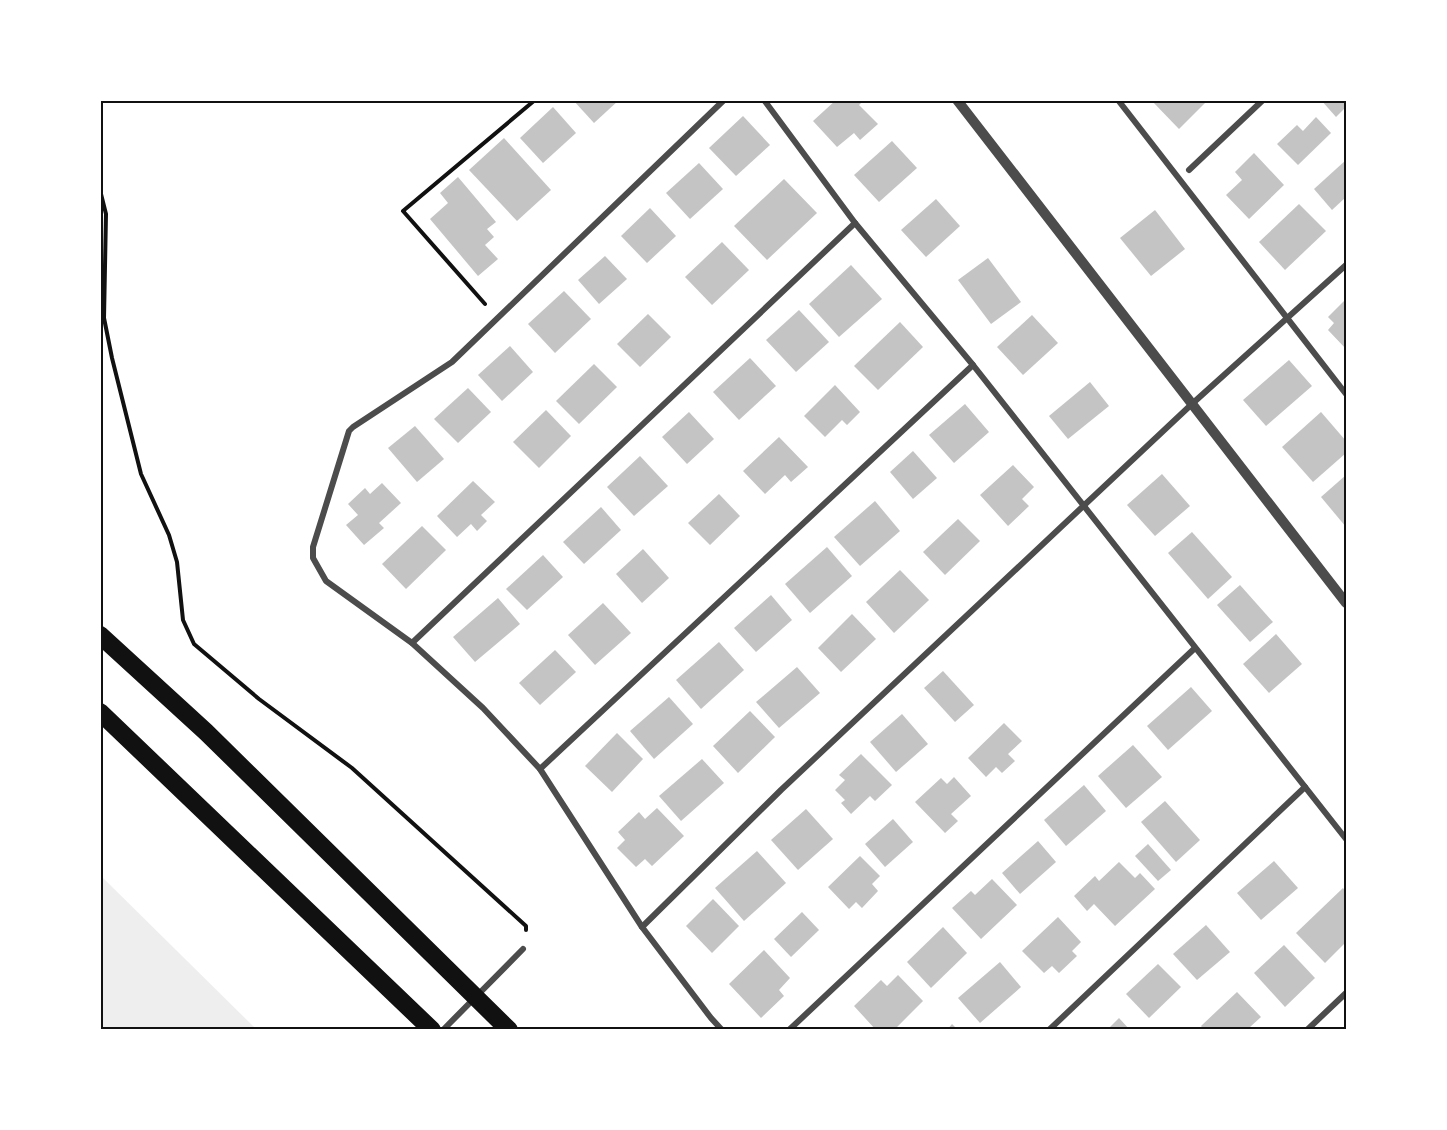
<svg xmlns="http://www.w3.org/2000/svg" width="1447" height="1130" viewBox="0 0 1447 1130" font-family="'Nunito Sans',sans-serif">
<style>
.green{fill:#eee}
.building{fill:#c4c4c4}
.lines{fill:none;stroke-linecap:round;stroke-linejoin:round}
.path{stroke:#111;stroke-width:4}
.minor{stroke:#4c4c4c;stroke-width:6}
.tertiary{stroke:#4c4c4c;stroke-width:10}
.motorway{stroke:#111;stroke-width:18}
.neatline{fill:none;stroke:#111;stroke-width:2}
</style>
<rect width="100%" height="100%" fill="#fff"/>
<path class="green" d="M 101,876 L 256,1029 L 101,1029 Z"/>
<g class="building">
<path d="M 573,100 L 619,100 L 594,123 Z"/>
<path d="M 836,100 L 864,100 L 859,105 L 878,124 L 860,140 L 854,133 L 837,147 L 813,121 Z"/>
<path d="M 1151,100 L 1208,100 L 1179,129 Z"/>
<path d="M 1321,100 L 1346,100 L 1346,107 L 1336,117 Z"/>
<path d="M 553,107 L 576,133 L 543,163 L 520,138 Z"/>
<path d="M 743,116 L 770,145 L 736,176 L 709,148 Z"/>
<path d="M 1316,117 L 1331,133 L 1298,165 L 1277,144 L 1297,125 L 1303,131 Z"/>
<path d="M 504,138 L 551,190 L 517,221 L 469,170 Z"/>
<path d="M 892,141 L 917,168 L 879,202 L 854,175 Z"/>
<path d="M 1254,153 L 1284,185 L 1249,219 L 1226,195 L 1242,180 L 1235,172 Z"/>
<path d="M 1346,160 L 1346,197 L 1332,210 L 1314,189 Z"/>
<path d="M 699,163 L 723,189 L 690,219 L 666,193 Z"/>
<path d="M 458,177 L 496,222 L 487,229 L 494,237 L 485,245 L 498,259 L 478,276 L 430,219 L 448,203 L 440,193 Z"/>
<path d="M 784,179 L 817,213 L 767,260 L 734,226 Z"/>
<path d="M 936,199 L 960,226 L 926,257 L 901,230 Z"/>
<path d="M 1299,204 L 1326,231 L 1285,270 L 1259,242 Z"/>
<path d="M 650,208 L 676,236 L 647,263 L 621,236 Z"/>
<path d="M 1155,210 L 1185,249 L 1151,276 L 1120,238 Z"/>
<path d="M 722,242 L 749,270 L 712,305 L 685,277 Z"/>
<path d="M 605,256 L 627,279 L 599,304 L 578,280 Z"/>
<path d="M 988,258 L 1021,302 L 991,324 L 958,280 Z"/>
<path d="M 851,265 L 882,299 L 839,337 L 809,304 Z"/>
<path d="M 564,291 L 591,319 L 555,353 L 528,324 Z"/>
<path d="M 1346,299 L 1346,349 L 1328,330 L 1334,323 L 1328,317 Z"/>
<path d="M 799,310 L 829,342 L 796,372 L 766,340 Z"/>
<path d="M 648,314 L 671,337 L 640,367 L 617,344 Z"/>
<path d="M 1032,315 L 1058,343 L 1023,375 L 997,347 Z"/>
<path d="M 900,322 L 923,347 L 878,390 L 854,366 Z"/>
<path d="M 510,346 L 533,372 L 502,401 L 478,375 Z"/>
<path d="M 750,358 L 776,386 L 739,420 L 713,392 Z"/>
<path d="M 1289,360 L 1312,386 L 1266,426 L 1243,400 Z"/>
<path d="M 594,364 L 617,387 L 579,424 L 556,401 Z"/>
<path d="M 1090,382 L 1109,406 L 1068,439 L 1049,416 Z"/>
<path d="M 835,385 L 860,412 L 847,425 L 842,420 L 825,437 L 804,416 Z"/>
<path d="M 468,388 L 491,412 L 458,443 L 434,419 Z"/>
<path d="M 965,404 L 989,432 L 954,463 L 929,435 Z"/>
<path d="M 546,410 L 571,436 L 539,468 L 513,442 Z"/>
<path d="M 689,412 L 714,439 L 687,464 L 662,437 Z"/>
<path d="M 1321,412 L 1346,441 L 1346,453 L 1313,482 L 1282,447 Z"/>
<path d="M 415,426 L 444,459 L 417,482 L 388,448 Z"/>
<path d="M 779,437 L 808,467 L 791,482 L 785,475 L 765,494 L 743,471 Z"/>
<path d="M 913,451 L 937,478 L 913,499 L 890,472 Z"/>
<path d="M 640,456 L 668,486 L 634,516 L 607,487 Z"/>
<path d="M 1013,465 L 1034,487 L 1022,499 L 1029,506 L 1008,526 L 980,495 Z"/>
<path d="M 1162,474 L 1190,506 L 1155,536 L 1127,505 Z"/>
<path d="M 1346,475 L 1346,527 L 1321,497 Z"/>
<path d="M 473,481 L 495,502 L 481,515 L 487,521 L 477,531 L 471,524 L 457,537 L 437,516 Z"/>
<path d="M 382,483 L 401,503 L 379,523 L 384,528 L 364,545 L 346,525 L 358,515 L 348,504 L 365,488 L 370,494 Z"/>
<path d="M 719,494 L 740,516 L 710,545 L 688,523 Z"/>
<path d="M 875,501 L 900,531 L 860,566 L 834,537 Z"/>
<path d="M 601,507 L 621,530 L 584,564 L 563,542 Z"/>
<path d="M 958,519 L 980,541 L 945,575 L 923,552 Z"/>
<path d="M 422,526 L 446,550 L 406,589 L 382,564 Z"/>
<path d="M 1192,532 L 1232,577 L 1208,599 L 1168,553 Z"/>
<path d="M 827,547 L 852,576 L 810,613 L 785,584 Z"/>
<path d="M 643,549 L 669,578 L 642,603 L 616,574 Z"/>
<path d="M 543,555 L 563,577 L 527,610 L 506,589 Z"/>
<path d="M 900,570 L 929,600 L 894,633 L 866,602 Z"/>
<path d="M 1240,585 L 1273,622 L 1250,642 L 1217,605 Z"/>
<path d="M 771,595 L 792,620 L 756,652 L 734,628 Z"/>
<path d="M 498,598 L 520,624 L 475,662 L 453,637 Z"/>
<path d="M 603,603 L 631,633 L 595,665 L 568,635 Z"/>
<path d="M 852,614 L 876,639 L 841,672 L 818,648 Z"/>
<path d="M 1276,634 L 1302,664 L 1269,693 L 1243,664 Z"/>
<path d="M 719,642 L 744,670 L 701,709 L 676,680 Z"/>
<path d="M 555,650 L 576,672 L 540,705 L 519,683 Z"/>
<path d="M 797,667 L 820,693 L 779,728 L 756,702 Z"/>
<path d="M 943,671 L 974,705 L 955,722 L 924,688 Z"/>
<path d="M 1191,687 L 1212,711 L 1168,750 L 1147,726 Z"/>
<path d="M 669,697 L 693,724 L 654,759 L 630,731 Z"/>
<path d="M 750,711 L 775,737 L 738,773 L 713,746 Z"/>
<path d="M 902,714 L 928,744 L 896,772 L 870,742 Z"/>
<path d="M 1004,723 L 1022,741 L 1008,754 L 1015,761 L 1002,773 L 996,767 L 986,777 L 968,758 Z"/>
<path d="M 617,733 L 643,759 L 612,792 L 585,766 Z"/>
<path d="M 1133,745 L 1162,777 L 1126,808 L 1098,776 Z"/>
<path d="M 861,754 L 892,785 L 875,801 L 870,796 L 851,814 L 841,803 L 845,800 L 835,790 L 845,780 L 839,775 Z"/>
<path d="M 702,759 L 724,783 L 681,821 L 659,796 Z"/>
<path d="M 954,777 L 971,796 L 951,814 L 958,821 L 945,833 L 915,802 L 941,778 L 947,784 Z"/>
<path d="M 1084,785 L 1106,811 L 1066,846 L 1044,820 Z"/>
<path d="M 1165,801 L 1200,840 L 1176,862 L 1141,822 Z"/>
<path d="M 657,808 L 684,836 L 652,866 L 645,859 L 636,867 L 617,848 L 625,840 L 618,832 L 639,812 L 645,819 Z"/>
<path d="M 806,809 L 833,839 L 798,870 L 771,840 Z"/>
<path d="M 893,819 L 913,842 L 885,867 L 865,844 Z"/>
<path d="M 1038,841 L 1056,862 L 1020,894 L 1002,873 Z"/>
<path d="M 1148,844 L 1171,870 L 1158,881 L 1135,856 Z"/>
<path d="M 757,851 L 786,883 L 744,921 L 715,888 Z"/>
<path d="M 860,856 L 880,876 L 872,884 L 878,891 L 862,908 L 856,902 L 849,909 L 828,887 Z"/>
<path d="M 1274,861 L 1298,888 L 1261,920 L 1237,893 Z"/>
<path d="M 1119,862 L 1135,878 L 1140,873 L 1155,889 L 1115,926 L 1094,904 L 1087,911 L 1074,896 L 1095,876 L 1099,881 Z"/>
<path d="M 992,879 L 1017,905 L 981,939 L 952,908 L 971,891 L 975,895 Z"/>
<path d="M 1343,888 L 1346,892 L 1346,942 L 1325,963 L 1296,933 Z"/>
<path d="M 713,899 L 739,926 L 712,953 L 686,926 Z"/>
<path d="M 802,912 L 819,930 L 791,957 L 774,939 Z"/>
<path d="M 1058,917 L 1081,942 L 1072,951 L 1077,956 L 1059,973 L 1052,966 L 1044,973 L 1022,951 Z"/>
<path d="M 1206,925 L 1230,952 L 1197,980 L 1173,954 Z"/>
<path d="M 943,927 L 967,953 L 931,988 L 907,962 Z"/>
<path d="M 1284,945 L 1315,978 L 1285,1007 L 1254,973 Z"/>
<path d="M 764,950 L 790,978 L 779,990 L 784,996 L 761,1018 L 729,984 Z"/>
<path d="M 1000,962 L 1021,987 L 980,1023 L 958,998 Z"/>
<path d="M 1158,964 L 1181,987 L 1149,1018 L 1126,994 Z"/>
<path d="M 898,975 L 923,1001 L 894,1030 L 876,1030 L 854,1006 L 881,980 L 887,986 Z"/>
<path d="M 1237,992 L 1261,1017 L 1250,1027 L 1252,1030 L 1204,1030 L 1201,1026 Z"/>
<path d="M 1119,1018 L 1130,1030 L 1107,1030 Z"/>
<path d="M 952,1024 L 958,1030 L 947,1030 Z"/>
</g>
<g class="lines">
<g class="path">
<path d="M 100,190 L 106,214 L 104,318 L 112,358 L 141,474 L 169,535 L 177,562 L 183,620 L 194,644 L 259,699 L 352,768 L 526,926 L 526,930"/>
<path d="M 485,304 L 403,211 L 535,100"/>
</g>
<g class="minor">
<path d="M 764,100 L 855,223 L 973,365 L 1346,839"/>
<path d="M 1118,100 L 1346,394"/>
<path d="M 1189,170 L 1263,100"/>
<path d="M 412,643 L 855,223"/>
<path d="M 540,769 L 973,365"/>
<path d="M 642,927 L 781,790 L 1193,403 L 1346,265"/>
<path d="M 443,1030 L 523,949"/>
<path d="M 722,1030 L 711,1018 L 642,927 L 540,769 L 483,708 L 412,643 L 326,581 L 313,558 L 313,547 L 349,431 L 353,427 L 452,362 L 724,100"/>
<path d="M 789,1030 L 1195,648"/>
<path d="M 1049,1030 L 1305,787"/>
<path d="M 1307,1030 L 1346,993"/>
</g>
<path class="tertiary" d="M 957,100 L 1346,603"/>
<g class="motorway">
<path d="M 100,635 L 206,732 L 509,1030"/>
<path d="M 100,712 L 432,1030"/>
</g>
</g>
<rect width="1447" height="1130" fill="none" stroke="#ffffff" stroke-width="204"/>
<rect x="102" y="102" width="1243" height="926" class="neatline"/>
</svg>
